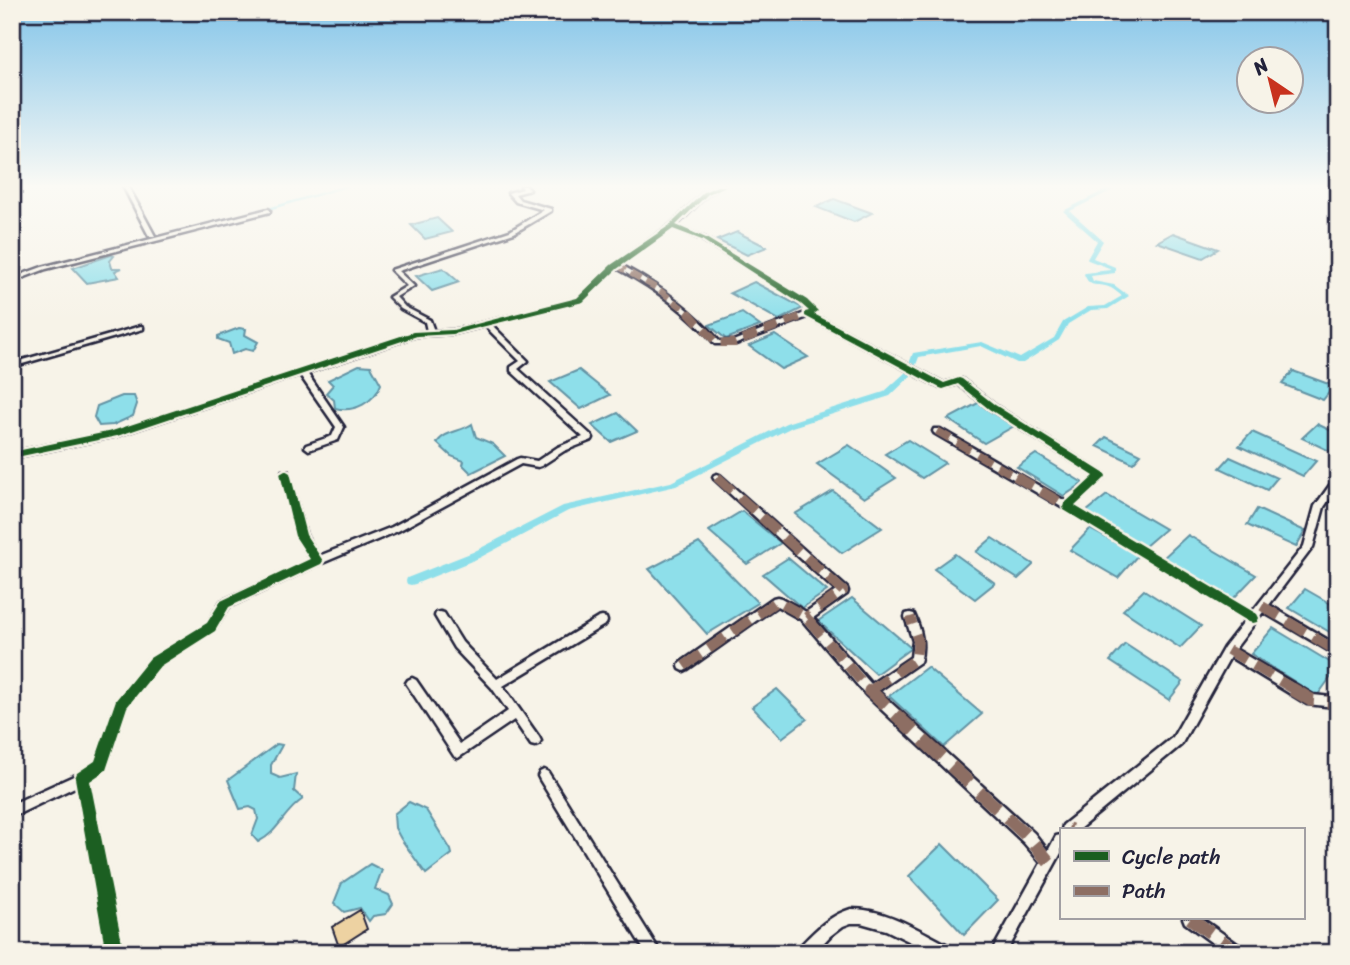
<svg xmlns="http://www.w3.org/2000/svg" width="1350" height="965" viewBox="0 0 1350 965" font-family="Sriracha,sans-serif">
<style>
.water{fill:#8edfea;stroke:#6393a4;stroke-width:2}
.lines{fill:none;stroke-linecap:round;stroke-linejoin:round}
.canal{fill:#8edfea;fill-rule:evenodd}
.building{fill:#edd2a2;stroke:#22223b;stroke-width:2}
.minor-casing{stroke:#22223b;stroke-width:5}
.minor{fill:#f7f3e8;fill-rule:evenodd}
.quiet-far3{stroke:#8d6e63;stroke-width:6;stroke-dasharray:11 6;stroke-linecap:butt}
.quiet-far2{stroke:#8d6e63;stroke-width:8;stroke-dasharray:15 8;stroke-linecap:butt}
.quiet-far1{stroke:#8d6e63;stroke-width:10;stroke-dasharray:20 10;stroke-linecap:butt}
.quiet{stroke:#8d6e63;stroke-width:13;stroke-dasharray:25 13;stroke-linecap:butt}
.cycleway-casing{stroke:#f7f3e8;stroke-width:5}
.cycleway{fill:#1b5e20;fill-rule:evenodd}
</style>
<rect width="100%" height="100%" fill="#f7f3e8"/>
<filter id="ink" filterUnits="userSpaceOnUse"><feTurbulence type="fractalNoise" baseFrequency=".0143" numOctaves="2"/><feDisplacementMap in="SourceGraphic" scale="14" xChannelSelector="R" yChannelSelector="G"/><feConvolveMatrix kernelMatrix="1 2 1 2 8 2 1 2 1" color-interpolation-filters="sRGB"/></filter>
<g filter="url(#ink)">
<g class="water">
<path d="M 834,199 L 872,213 L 854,222 L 816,207 Z"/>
<path d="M 437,218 L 452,232 L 425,239 L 411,225 Z"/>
<path d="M 737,232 L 767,247 L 747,255 L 717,240 Z"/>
<path d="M 1173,233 L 1218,249 L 1203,258 L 1157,242 Z"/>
<path d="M 111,255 L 114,256 L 110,261 L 112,268 L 122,268 L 115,271 L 119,277 L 87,283 L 73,268 Z"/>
<path d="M 443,268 L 459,282 L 432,291 L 416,276 Z"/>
<path d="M 754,282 L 803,308 L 779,320 L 730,293 Z"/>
<path d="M 742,313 L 760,326 L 726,339 L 709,325 Z"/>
<path d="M 239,328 L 246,329 L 245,335 L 258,342 L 253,351 L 245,349 L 232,354 L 229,343 L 218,339 L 218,336 Z"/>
<path d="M 775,335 L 808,357 L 781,369 L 749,346 Z"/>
<path d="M 359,365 L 371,366 L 381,384 C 375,402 354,413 335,408 L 334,400 L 326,393 L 333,385 L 328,380 Z"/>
<path d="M 579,370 L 610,395 L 581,409 L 550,382 Z"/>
<path d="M 1293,371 L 1334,386 L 1323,400 L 1282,384 Z"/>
<path d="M 122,396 L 134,396 L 137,404 L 133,416 L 113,425 L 99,426 L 94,417 L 97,406 Z"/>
<path d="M 980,402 L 1016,425 L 984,443 L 948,419 Z"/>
<path d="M 618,413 L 637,431 L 611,442 L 592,425 Z"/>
<path d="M 472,424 L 476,437 L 493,444 L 505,456 L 471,473 L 463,465 L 464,461 L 451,456 L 437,443 C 444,431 461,432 472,424 Z"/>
<path d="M 1317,424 L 1338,434 L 1338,455 L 1302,438 Z"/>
<path d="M 1252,432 L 1316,461 L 1303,476 L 1239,446 Z"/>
<path d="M 1106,437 L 1141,454 L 1133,463 L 1097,446 Z"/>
<path d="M 908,440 L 945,463 L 922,478 L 885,454 Z"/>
<path d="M 849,445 L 896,478 L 864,498 L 817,464 Z"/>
<path d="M 1036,454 L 1083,483 L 1064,496 L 1017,467 Z"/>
<path d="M 1230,457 L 1277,478 L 1267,490 L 1220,468 Z"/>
<path d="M 833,491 L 882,528 L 842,553 L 795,514 Z"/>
<path d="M 1107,495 L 1165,529 L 1144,547 L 1086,512 Z"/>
<path d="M 1257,509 L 1305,531 L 1296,547 L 1247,525 Z"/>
<path d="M 742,511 L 781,543 L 747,564 L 709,531 Z"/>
<path d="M 1090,529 L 1138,555 L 1118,578 L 1070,550 Z"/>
<path d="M 1188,535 L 1256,575 L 1231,601 L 1162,559 Z"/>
<path d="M 992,538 L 1033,564 L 1033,565 L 1018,579 L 976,552 Z"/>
<path d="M 699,543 L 758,603 L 707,634 L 649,569 Z"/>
<path d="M 955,554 L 995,583 L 975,599 L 934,569 Z"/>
<path d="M 788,558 L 827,591 L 802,608 L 763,574 Z"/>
<path d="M 1305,589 L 1338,608 L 1338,637 L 1289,608 Z"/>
<path d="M 1144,590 L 1201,626 L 1180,648 L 1123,610 Z"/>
<path d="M 852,598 L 911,648 L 876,674 L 818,621 Z"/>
<path d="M 1273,628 L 1338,667 L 1317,696 L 1251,654 Z"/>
<path d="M 1125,644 L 1183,682 L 1169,700 L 1110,661 Z"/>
<path d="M 927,667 L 982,714 L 944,747 L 889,696 Z"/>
<path d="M 777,689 L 807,719 L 782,738 L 752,707 Z"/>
<path d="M 277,744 L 282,745 L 281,747 L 271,765 L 271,774 L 280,778 L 296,774 L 294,791 L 303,799 C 283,812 279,832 258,842 L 252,835 L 258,819 L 256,810 L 250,807 L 240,809 L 228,780 Z"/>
<path d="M 409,802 L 426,810 L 451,850 L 452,854 L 426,874 L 401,839 L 395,828 L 394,814 Z"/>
<path d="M 942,844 L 998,900 L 964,935 L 909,876 Z"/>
<path d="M 370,864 L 382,870 L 375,889 L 389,895 L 393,904 L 386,914 L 373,916 L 369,921 L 360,908 L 344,912 L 334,903 L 342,883 Z"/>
</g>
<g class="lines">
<g class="canal">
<path d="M 342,186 L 351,186 L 259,213 L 254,212 Z"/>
<path d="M 1095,186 L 1103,186 L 1113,190 L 1070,211 L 1103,241 L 1093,258 L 1115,267 L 1115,273 L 1091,276 L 1093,281 L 1114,285 L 1129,296 L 1108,309 L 1091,310 L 1068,324 L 1059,340 L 1023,363 L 1017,363 L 981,346 L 919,357 L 912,375 L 890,396 L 792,427 L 676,486 L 568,511 L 479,558 L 415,584 L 411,585 L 407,584 L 406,581 L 407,578 L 473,552 L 563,506 L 671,482 L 786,423 L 884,392 L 906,372 L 913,353 L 982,342 L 1020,358 L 1054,338 L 1063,322 L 1088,307 L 1105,306 L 1122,296 C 1118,293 1115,290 1111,288 C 1098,282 1090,290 1084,274 L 1085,273 L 1110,270 L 1109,268 L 1088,260 L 1087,259 L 1097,241 L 1063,211 L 1105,190 Z"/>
</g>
</g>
<path class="building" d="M 360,910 L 367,929 L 339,947 L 332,927 Z"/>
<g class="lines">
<g class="minor-casing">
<g id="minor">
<path d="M 123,186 L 128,186 L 155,236 L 154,237 L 149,236 Z"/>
<path d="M 521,186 L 526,186 L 530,190 L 515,194 L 520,200 L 551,209 L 551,211 L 514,233 L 398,271 L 414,286 L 396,297 L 405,307 L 430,320 L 434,331 L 453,330 L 578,299 L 614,264 L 670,225 L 704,192 L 718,186 L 725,186 L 708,194 L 676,226 L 706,238 L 806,301 L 817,311 L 813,314 L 944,383 L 959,379 L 962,379 L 995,405 L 1104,474 L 1105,476 L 1104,478 L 1074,506 L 1252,612 L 1304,546 L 1315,506 L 1335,478 L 1338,477 L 1338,487 L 1324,507 L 1313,547 L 1269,605 L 1338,646 L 1338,656 L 1263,612 L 1235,649 L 1313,695 L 1332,697 L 1338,693 L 1338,706 L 1335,707 L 1307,704 L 1230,657 L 1181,745 L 1078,830 L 1062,830 L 1063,825 L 1173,737 L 1224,647 L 1246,619 L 1065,509 L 934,433 L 933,431 L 934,429 L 940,429 L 1067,502 L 1095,476 L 989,409 L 958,384 L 943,388 L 940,388 L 808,317 L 736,344 L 715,344 C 688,311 654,288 617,268 L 582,301 L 491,324 L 528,361 L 518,369 L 592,436 L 593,438 L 592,440 L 564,451 L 541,466 L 538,467 L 521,464 L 398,531 L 320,564 L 229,607 L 215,630 L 159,665 L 126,707 L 105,769 L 89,781 L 122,953 L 108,953 L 77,786 L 12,817 L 12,804 L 78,774 L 96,761 L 117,700 L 151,659 L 207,624 L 221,601 L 311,560 L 296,536 L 281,473 L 282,471 L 288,471 L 289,473 L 306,535 L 319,556 L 392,527 L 517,459 L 520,458 L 537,461 L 558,447 L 583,437 L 511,371 L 511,367 L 520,361 L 485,326 L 453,334 L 417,336 L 307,373 L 344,427 L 338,440 L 309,450 L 305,447 L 306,445 L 332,436 L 336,427 L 300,375 L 117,436 L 12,458 L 12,452 L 112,432 L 414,333 L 427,331 L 425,322 L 401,309 L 389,297 L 407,286 L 391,270 L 510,231 L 544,210 L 516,202 L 508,193 L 523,189 ZM 673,228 L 702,240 L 802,303 L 810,311 L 733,341 L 719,341 C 692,308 658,285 621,265 Z"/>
<path d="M 268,209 L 270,210 L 270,212 L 46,269 L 12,282 L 12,278 L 42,267 Z"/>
<path d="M 141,326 L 143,327 L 143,329 L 12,367 L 12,363 Z"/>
<path d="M 717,474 L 720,475 L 847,588 L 848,591 L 847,594 L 813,618 L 871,684 L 911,657 L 913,641 L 905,617 L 906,614 L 910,613 L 914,614 C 921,630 925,645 920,662 L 878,691 L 1034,833 L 1048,851 L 1056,836 L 1061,835 L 1061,853 L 1006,953 L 991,953 L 1041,863 L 1024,843 L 866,695 L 802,620 L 777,606 L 688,669 L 684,671 L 680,669 L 679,666 L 680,663 L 773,598 L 777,597 L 781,598 L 806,612 L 836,591 L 714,479 L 713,477 L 714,475 Z"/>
<path d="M 440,612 L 444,613 L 462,642 L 497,679 L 598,618 L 602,617 L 606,618 L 607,621 L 606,624 L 503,686 L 539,737 L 541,741 L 539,745 L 535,746 L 531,745 L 514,720 L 458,758 L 454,756 L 408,686 L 406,683 L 408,680 L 412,678 L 416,680 L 460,744 L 508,711 L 492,688 L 454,648 L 435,616 L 436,613 Z"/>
<path d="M 544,770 L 548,772 L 661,953 L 646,953 L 540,780 L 538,776 L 540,772 Z"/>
<path d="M 851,909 C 888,909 922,932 954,948 L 956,953 L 933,953 L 886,930 L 861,923 L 851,923 L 843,926 L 830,936 L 814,953 L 796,953 L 798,948 C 814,932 828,916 851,909 Z"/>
<path d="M 1183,918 L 1201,918 L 1243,948 L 1245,953 L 1226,953 L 1185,923 Z"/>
</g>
</g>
<use href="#minor" class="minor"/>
<path class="quiet-far3" d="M 616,265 L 658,289 L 690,314"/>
<g class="quiet-far2">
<path d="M 688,312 L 717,343 L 734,343 L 808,314"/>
<path d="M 937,431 L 1018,478"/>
</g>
<g class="quiet-far1">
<path d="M 1015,476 L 1068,507"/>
<path d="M 717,477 L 843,591 L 806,617"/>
<path d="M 1262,606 L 1338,652"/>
<path d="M 1228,650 L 1295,690"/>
<path d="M 684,666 L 777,601 L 806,617 L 869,690"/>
<path d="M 871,690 L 916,659 L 918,641 L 910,617"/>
</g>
<g class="quiet">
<path d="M 868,689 L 870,691"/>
<path d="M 873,689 L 870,691 L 1029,838 L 1049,862"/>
<path d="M 1292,689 L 1311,700 L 1335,702 L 1338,698"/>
<path d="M 1068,829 L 1071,830"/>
<path d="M 1190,918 L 1238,953"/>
</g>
<g class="cycleway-casing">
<g id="cycleway">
<path d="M 717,186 L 726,186 L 708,194 L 676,225 L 706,238 L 807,300 L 818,311 L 814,314 L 944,383 L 959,378 L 962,379 L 995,405 L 1105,474 L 1106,476 L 1105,478 L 1075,506 L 1257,614 L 1259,618 L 1257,622 L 1253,623 L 1249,622 L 1064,510 L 1063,507 L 1064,504 L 1094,476 L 989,409 L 958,384 L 943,389 L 940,388 L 805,316 L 805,312 L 809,311 L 801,304 L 702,240 L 673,229 L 617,269 L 583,302 L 453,334 L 417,336 L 117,436 L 12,458 L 12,452 L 112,431 L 413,332 L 453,330 L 577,298 L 611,265 L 670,225 L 704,192 Z"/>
<path d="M 285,470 L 290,473 L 306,535 L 323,561 L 321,564 L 229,607 L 215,631 L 160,666 L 127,707 L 106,770 L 90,781 L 124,953 L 106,953 L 75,778 L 77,773 L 95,761 L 116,700 L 150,658 L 207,623 L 221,601 L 310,559 L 295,536 L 280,473 Z"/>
</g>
</g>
<use href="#cycleway" class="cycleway"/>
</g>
</g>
<linearGradient id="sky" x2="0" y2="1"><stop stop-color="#84c5e9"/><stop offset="0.58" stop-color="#fbfaf5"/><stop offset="1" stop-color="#fbfaf5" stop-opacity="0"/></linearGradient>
<rect width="1350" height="321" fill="url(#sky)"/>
<rect width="1350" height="965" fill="none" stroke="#f7f3e8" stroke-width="42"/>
<rect x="21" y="21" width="1308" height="923" fill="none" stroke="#22223b" stroke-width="2.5" filter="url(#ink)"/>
<rect x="1060" y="828" width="245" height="91" fill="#f7f3e8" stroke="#a29fa3" stroke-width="2"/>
<rect x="1074" y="851" width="35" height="10" fill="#1b5e20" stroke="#a29fa3" stroke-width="2"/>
<text x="1122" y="864" font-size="21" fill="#22223b">Cycle path</text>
<rect x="1074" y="886" width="35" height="10" fill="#8d6e63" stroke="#a29fa3" stroke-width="2"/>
<text x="1122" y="898" font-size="21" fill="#22223b">Path</text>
<g transform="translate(1270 80) rotate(325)"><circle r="33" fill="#f7f3e8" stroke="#a29fa3" stroke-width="2"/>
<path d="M0-5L12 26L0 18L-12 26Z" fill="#c8321e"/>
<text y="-10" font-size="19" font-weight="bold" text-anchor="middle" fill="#22223b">N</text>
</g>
</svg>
